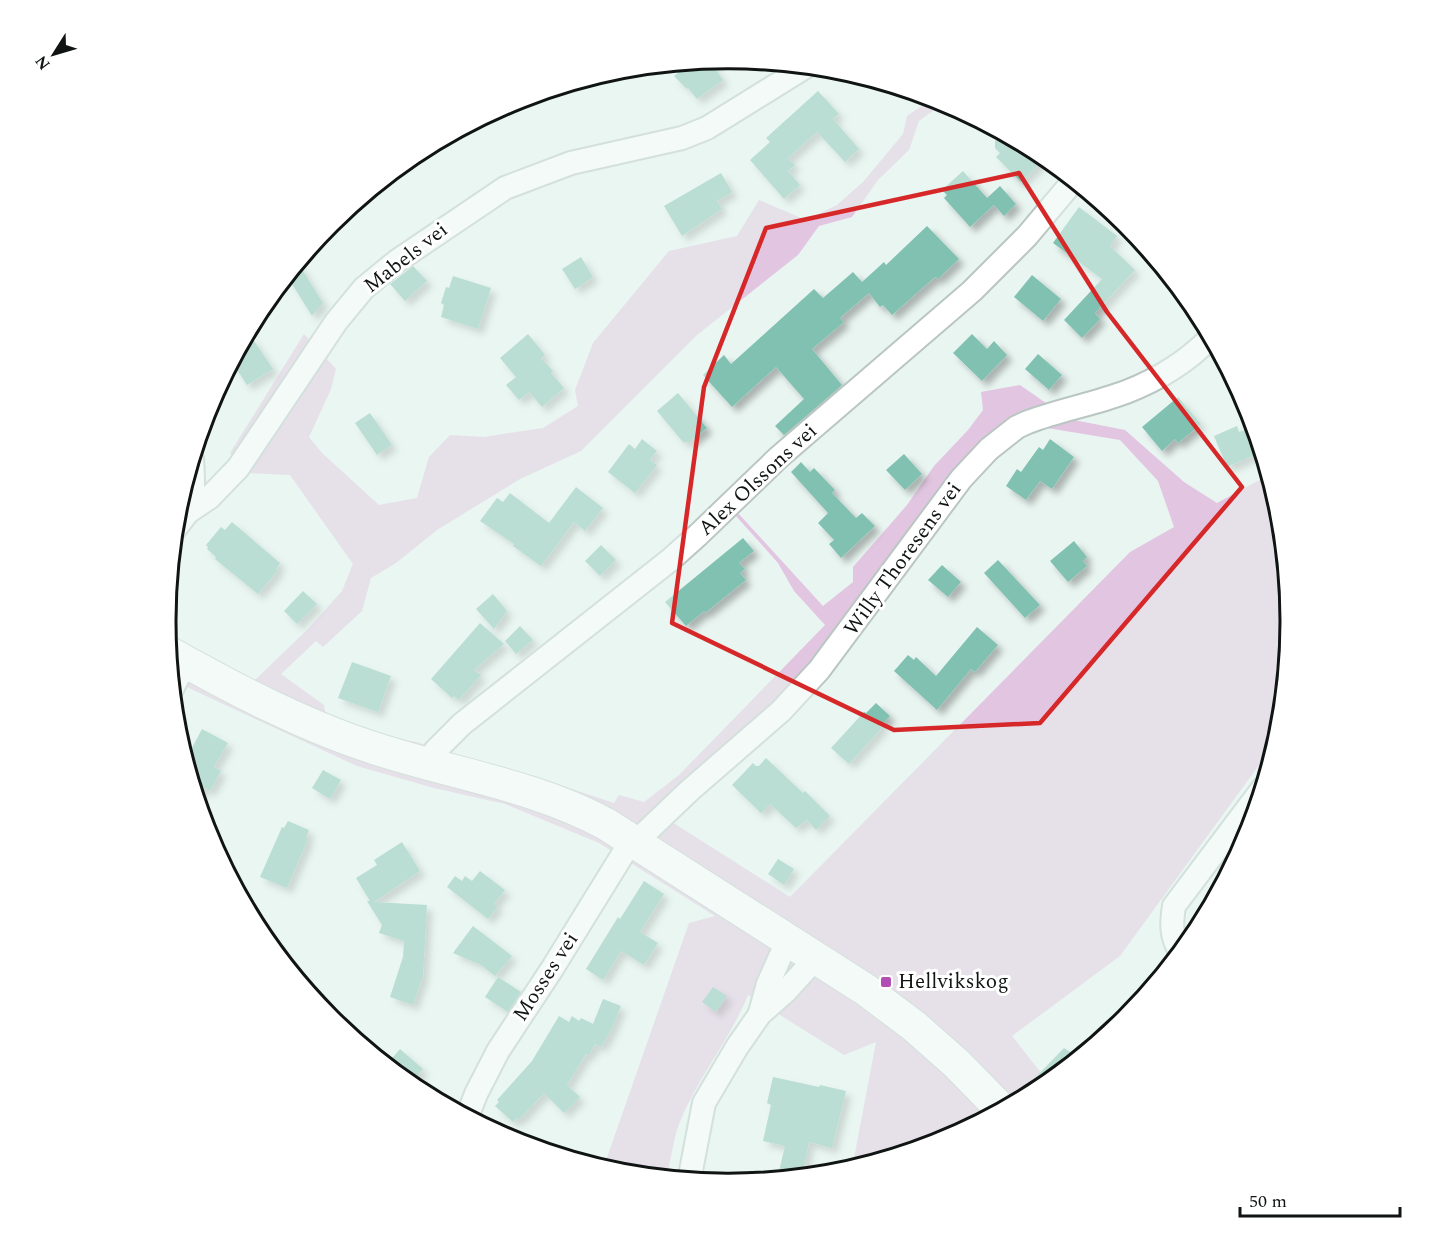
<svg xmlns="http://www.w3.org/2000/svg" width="1456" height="1243" viewBox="0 0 1456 1243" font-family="Spectral,serif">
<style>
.green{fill:#e2c6e1;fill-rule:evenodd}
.building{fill:#81c1b1;filter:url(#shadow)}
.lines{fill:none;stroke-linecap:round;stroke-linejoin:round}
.minor-casing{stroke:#bac6c2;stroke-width:26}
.secondary-casing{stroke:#bac6c2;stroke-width:34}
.minor{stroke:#fff;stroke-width:22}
.secondary{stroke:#fff;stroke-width:32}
.marked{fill:none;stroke:#d62828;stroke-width:4.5;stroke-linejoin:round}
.poi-dot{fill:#b24eb4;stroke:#fff;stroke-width:2}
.labels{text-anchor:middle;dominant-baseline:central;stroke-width:6;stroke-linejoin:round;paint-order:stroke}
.street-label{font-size:21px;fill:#101413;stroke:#fff}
.poi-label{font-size:21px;fill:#101413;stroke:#fff;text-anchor:start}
.rim{fill:none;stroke:#101413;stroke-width:3}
</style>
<defs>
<filter id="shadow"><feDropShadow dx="5.5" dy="5.5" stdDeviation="3" flood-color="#0004"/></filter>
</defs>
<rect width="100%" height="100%" fill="#e9f5f1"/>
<path class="green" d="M 933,98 L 945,102 L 919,121 L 909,150 L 878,180 L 852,217 L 819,226 L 798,255 L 697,335 L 581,451 L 520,479 L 437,530 L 396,563 L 371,578 L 362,611 L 323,647 L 316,641 L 281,674 L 324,705 L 326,716 L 381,736 L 416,742 L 539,778 L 614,803 L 619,795 L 644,802 L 679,775 L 825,625 L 794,591 L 778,563 L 736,516 L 738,513 L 823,606 L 853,582 L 853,567 L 907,505 L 934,466 L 968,430 L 983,410 L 981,392 L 1020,385 L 1069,419 L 1125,430 L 1184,482 L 1217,503 L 1269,475 L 1280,512 L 1291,622 L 1280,732 L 1278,739 L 1120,956 L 1012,1036 L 1049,1083 L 1040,1090 L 943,1142 L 852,1169 L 876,1042 L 844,1055 L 748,995 C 730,1040 697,1078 679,1124 C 673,1140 671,1161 666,1178 L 618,1174 L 603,1169 L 689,923 L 715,916 L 599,843 L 505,804 L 434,788 L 357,766 L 191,689 L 170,677 L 166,632 L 255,680 L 307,630 L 342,591 L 353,564 L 290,475 L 247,473 L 230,453 L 304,334 L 336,369 L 331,389 L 309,437 L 322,453 L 379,505 L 417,498 L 429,457 L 450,435 L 484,437 L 543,428 L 578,406 L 575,390 L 593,343 L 669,251 L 737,236 L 759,200 L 806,220 L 837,205 L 863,182 L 903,134 L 907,116 ZM 1047,428 L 1120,440 L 1158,481 L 1174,527 L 1130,552 L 790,897 L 656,812 L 810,671 L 977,450 Z"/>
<g class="building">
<path d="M 709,60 L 723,80 L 697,99 L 688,88 L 687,89 L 674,76 L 678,73 L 672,64 Z"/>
<path d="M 818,91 L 839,114 L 833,119 L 859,149 L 845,162 L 817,132 L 788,158 L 795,165 L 788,171 L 800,185 L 784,199 L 750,160 L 770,142 L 766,138 Z"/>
<path d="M 1003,133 L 1035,150 L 1044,159 L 1021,182 L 996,157 L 1000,153 L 995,148 L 995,141 Z"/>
<path d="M 963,171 L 987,198 L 1000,186 L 1016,204 L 1004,216 L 994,205 L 970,227 L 944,198 L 947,195 L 942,190 Z"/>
<path d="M 721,173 L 732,192 L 717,201 L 722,209 L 682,236 L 664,206 Z"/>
<path d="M 1079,207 L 1117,236 L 1110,246 L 1135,270 L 1095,313 L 1100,319 L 1082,338 L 1064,320 L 1102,279 L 1053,243 Z"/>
<path d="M 927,226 L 959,259 L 938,279 L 935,277 L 892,315 L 883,305 L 880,307 L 869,293 L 840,318 L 844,322 L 812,349 L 842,385 L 784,435 L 775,426 L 804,399 L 776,367 L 732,407 L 703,375 L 724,355 L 731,364 L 814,289 L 823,298 L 853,272 L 862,282 L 884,262 L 886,265 Z"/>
<path d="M 581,257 L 593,277 L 575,289 L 562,269 Z"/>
<path d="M 298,263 L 323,303 L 312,316 L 287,276 Z"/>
<path d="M 413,266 L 427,281 L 405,301 L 390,284 Z"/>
<path d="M 1032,275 L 1061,299 L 1043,321 L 1014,297 Z"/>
<path d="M 453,276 L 491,288 L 478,329 L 441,317 L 444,305 L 441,303 L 446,287 L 449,288 Z"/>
<path d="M 528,334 L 545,355 L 541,358 L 553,371 L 551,373 L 564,388 L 542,407 L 529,392 L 519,400 L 506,385 L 516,377 L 500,358 Z"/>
<path d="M 972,334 L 987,349 L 994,341 L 1007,355 L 982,381 L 953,353 Z"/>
<path d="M 252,338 L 273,369 L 247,385 L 232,362 L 240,346 Z"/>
<path d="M 1038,354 L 1062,375 L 1049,390 L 1025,369 Z"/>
<path d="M 678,393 L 707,428 L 690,442 L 683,442 L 657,411 Z"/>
<path d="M 1178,397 L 1201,424 L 1178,443 L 1175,439 L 1162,451 L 1142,427 Z"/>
<path d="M 370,413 L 392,445 L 377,455 L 355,423 Z"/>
<path d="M 1237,426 L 1239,432 L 1247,429 L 1257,454 L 1227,467 L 1214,436 Z"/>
<path d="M 642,439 L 657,451 L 650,460 L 657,465 L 635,493 L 608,472 L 629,444 L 635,449 Z"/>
<path d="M 1050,439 L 1074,457 L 1052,489 L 1040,481 L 1026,500 L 1006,486 L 1017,469 L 1021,472 L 1039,447 L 1043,450 Z"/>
<path d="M 904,454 L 922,474 L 905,490 L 886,470 Z"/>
<path d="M 801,462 L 810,472 L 814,468 L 835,490 L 832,493 L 856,518 L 862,513 L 875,526 L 841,558 L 829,544 L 834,540 L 818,523 L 828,513 L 791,472 Z"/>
<path d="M 576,487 L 603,508 L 585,531 L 574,522 L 541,566 L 513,546 L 514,544 L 480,521 L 497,498 L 503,502 L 510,493 L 549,523 Z"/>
<path d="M 232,522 L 280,563 L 276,569 L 278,570 L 258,594 L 215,559 L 216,557 L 207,549 L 208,547 L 206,545 L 221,527 L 225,530 Z"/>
<path d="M 743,538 L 754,551 L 739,563 L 745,569 L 740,573 L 746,580 L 705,613 L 704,611 L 686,626 L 665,602 Z"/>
<path d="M 1074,541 L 1087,557 L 1083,561 L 1087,566 L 1068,582 L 1050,561 Z"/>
<path d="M 601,545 L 616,560 L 600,576 L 585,561 Z"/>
<path d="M 998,560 L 1040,605 L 1025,618 L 984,573 Z"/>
<path d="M 942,565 L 961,582 L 948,597 L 928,580 Z"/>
<path d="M 303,591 L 317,604 L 297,624 L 284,611 Z"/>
<path d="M 493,594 L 507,611 L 494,629 L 476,609 Z"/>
<path d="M 480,623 L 504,644 L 474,670 L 481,675 L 459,700 L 454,696 L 452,698 L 431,679 Z"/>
<path d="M 520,626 L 533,640 L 516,654 L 505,641 Z"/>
<path d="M 977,627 L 998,645 L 975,672 L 971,669 L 937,710 L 894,671 L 908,655 L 914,660 L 916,657 L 936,676 Z"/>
<path d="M 352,662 L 391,676 L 378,712 L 338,698 Z"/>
<path d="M 876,703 L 890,716 L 880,726 L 882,728 L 849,764 L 831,748 L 864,712 L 866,713 Z"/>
<path d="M 202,729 L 228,743 L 214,767 L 221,771 L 210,791 L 203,787 L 197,800 L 185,761 Z"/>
<path d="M 766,758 L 803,793 L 805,791 L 830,816 L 816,830 L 807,820 L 796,828 L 770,804 L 761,813 L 732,785 L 753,763 L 756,766 L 759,766 Z"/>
<path d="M 323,770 L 341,780 L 330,799 L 312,788 Z"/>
<path d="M 288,821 L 309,830 L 306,838 L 308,839 L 287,888 L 260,877 L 282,827 L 284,828 Z"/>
<path d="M 402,842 L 420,871 L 374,902 L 427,905 L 423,976 L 413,1005 L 390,997 L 403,957 L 404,941 L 379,933 L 382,925 L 367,901 L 370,901 L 356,878 L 377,865 L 374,860 Z"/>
<path d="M 778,859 L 794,869 L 784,885 L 768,874 Z"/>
<path d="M 480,871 L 505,890 L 494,904 L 498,906 L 488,919 L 447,887 L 455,876 L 462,881 L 465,876 L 472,881 Z"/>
<path d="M 644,881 L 664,894 L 640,932 L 658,943 L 644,965 L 621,951 L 603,980 L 586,969 L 618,917 L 620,919 Z"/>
<path d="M 473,926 L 512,956 L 495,976 L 481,965 L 453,953 Z"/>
<path d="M 498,977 L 521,992 L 508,1012 L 485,997 Z"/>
<path d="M 713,987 L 727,996 L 716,1012 L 702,1002 Z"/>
<path d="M 603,999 L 621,1006 L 611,1030 L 601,1047 L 595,1044 L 589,1055 L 586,1054 L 567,1085 L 580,1097 L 564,1113 L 544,1093 L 519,1120 L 517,1118 L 513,1122 L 495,1106 L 499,1102 L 497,1100 L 532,1061 L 559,1016 L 569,1022 L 572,1016 L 579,1021 L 581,1018 L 593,1024 Z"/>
<path d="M 1064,1048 L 1079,1058 L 1039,1091 L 1031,1082 Z"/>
<path d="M 400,1049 L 423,1069 L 410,1085 L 386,1065 Z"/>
<path d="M 773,1077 L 819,1087 L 820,1085 L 846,1091 L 832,1148 L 809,1142 L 802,1177 L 777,1180 L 785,1146 L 763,1141 L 771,1105 L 767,1103 Z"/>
</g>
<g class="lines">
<g class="minor-casing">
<g id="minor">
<path d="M 188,512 C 195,496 193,476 192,459"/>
<path d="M 174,530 L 188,512 L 209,498 L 238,468 L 336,322 L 364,288 L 397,261 L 505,188 L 571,163 L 682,138 L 707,128 L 807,66"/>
<path d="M 172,689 L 186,662"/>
<path d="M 430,765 L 435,751 L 462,724 L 670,560 L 698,535 L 779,457 L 972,291 L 1027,236 L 1074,180"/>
<path d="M 1181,953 C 1171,937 1171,925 1174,906 L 1263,788"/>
<path d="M 760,1013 L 768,984 L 788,939"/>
<path d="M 467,1117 L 476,1094 L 498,1051 L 552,969 L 623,854 L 689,791 L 781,711 L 819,670 L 961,479 L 989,449 L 1017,427 L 1028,422 C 1060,410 1094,404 1126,392 C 1157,380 1188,361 1211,337"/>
<path d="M 689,1181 L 704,1103 L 737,1047 L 760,1014 L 785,992 L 817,957"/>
</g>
</g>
<g class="secondary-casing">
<path id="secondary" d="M 168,652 C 236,690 306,727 380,750 C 455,774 536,786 606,824 L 866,990 L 914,1026 L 957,1064 L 1002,1110"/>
</g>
<use href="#minor" class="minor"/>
<use href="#secondary" class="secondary"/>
</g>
<path d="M0 0H1456V1243H0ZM 1019,173 L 1107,312 L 1242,487 L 1040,723 L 894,730 L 672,623 L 704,387 L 766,228 Z" fill="#e9f5f1" fill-opacity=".55" fill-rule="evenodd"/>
<path class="marked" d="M 1019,173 L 1107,312 L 1242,487 L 1040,723 L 894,730 L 672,623 L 704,387 L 766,228 Z"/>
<rect class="poi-dot" x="880" y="976" width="12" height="12" rx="3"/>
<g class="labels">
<g class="street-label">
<text transform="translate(406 258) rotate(-38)">Mabels vei</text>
<text transform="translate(758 480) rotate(-43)">Alex Olssons vei</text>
<text transform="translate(903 559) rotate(-54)">Willy Thoresens vei</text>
<text transform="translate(546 977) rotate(-57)">Mosses vei</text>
</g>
<g class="poi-label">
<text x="898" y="982">Hellvikskog</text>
</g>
</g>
<path d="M0 0H1456V1243H0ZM176 621a552 552 0 1 1 1104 0a552 552 0 1 1-1104 0Z" fill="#fff" fill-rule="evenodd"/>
<path class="rim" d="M176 621a552 552 0 1 1 1104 0a552 552 0 1 1-1104 0Z"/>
<g transform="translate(54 54) rotate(233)" stroke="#ffffff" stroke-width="4.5" paint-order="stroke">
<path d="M0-4.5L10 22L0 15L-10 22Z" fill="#101413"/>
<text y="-9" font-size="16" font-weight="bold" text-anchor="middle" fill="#101413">N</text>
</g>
<path d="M1240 1207v9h160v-9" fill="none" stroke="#101413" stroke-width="3"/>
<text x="1249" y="1207" font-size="18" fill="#101413" stroke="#ffffff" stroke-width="4.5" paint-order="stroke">50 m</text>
</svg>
